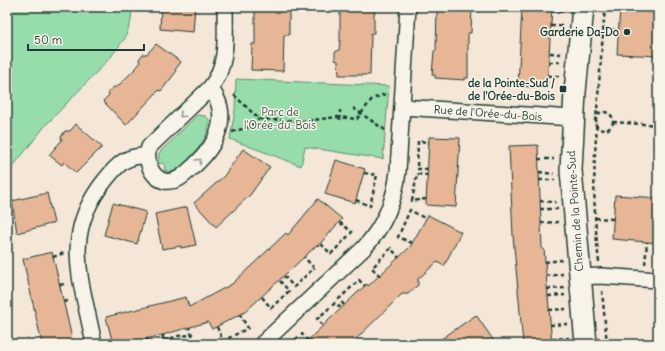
<svg xmlns="http://www.w3.org/2000/svg" width="665" height="351" viewBox="0 0 665 351" font-family="Delius,sans-serif">
<style>
.green{fill:#97ddab;stroke:#5b8d70}
.building{fill:#e6b697;stroke:#1f3d34}
.lines{fill:none;stroke-linecap:round;stroke-linejoin:round}
.street-casing{stroke:#1f3d34;stroke-width:18}
.secondary-casing{stroke:#1f3d34;stroke-width:24}
.path{stroke:#1f3d34;stroke-width:2.5;stroke-dasharray:4 3;stroke-linecap:butt}
.street{stroke:#f7f3e8;stroke-width:15}
.secondary{stroke:#f7f3e8;stroke-width:21}
.oneway{stroke:#8b988e}
.poi-dot{fill:#1f3d34;stroke:#f7f3e8;stroke-width:1.5}
.labels{text-anchor:middle;dominant-baseline:central;stroke-width:3;stroke-linejoin:round;paint-order:stroke}
.poi-label{font-size:11px;font-weight:bold;fill:#1f3d34;stroke:#f7f3e8;text-anchor:end}
.park-label{font-size:11px;fill:#375d4c;stroke:#f7f3e8}
.street-label{font-size:11px;fill:#1f3d34;stroke:#f7f3e8}
</style>
<rect width="100%" height="100%" fill="#f4e7d8"/>
<filter id="ink" filterUnits="userSpaceOnUse"><feTurbulence type="fractalNoise" baseFrequency=".025" numOctaves="2"/><feDisplacementMap in="SourceGraphic" scale="8" xChannelSelector="R" yChannelSelector="G"/><feConvolveMatrix kernelMatrix="1 2 1 2 8 2 1 2 1" color-interpolation-filters="sRGB"/></filter>
<g filter="url(#ink)">
<g class="green">
<path d="M 7,7 L 132,7 L 131,21 L 125,38 L 110,58 L 45,126 L 7,174 Z"/>
<path d="M 236,79 L 389,86 L 383,159 L 305,147 L 301,166 L 230,139 L 235,110 Z"/>
<path d="M 197,115 L 206,116 L 209,120 C 212,136 186,167 171,172 L 164,170 L 165,166 L 162,163 L 158,164 L 159,153 Z"/>
</g>
<g class="building">
<path d="M 161,7 L 195,7 L 193,32 L 160,29 Z"/>
<path d="M 437,7 L 472,7 L 471,33 L 468,33 L 468,78 L 465,78 L 465,80 L 435,78 L 435,75 L 432,75 L 434,51 L 436,51 Z"/>
<path d="M 522,7 L 552,7 L 547,88 L 518,86 Z"/>
<path d="M 620,8 L 658,10 L 658,56 L 617,54 Z"/>
<path d="M 340,9 L 374,9 L 374,33 L 371,33 L 370,75 L 339,75 L 338,61 L 335,60 L 335,52 L 339,50 L 340,42 Z"/>
<path d="M 289,10 L 289,35 L 284,35 L 283,71 L 251,70 L 252,44 L 255,44 L 255,11 Z"/>
<path d="M 156,44 L 181,62 L 175,70 L 176,72 L 161,91 L 159,90 L 126,125 L 103,101 L 109,95 L 108,92 L 114,87 L 117,87 L 136,68 L 140,63 L 139,59 L 143,54 L 147,54 Z"/>
<path d="M 76,124 L 102,147 L 76,173 L 64,162 L 62,165 L 49,155 L 62,140 L 61,137 L 65,131 L 70,131 Z"/>
<path d="M 429,137 L 460,138 L 456,207 L 426,205 Z"/>
<path d="M 538,145 L 542,249 L 544,249 L 552,344 L 523,344 L 513,236 L 509,146 Z"/>
<path d="M 243,149 L 270,167 L 250,195 L 216,227 L 194,203 L 224,176 Z"/>
<path d="M 336,160 L 365,169 L 355,203 L 325,194 Z"/>
<path d="M 47,193 L 54,223 L 17,233 L 12,201 Z"/>
<path d="M 615,195 L 658,198 L 658,243 L 612,239 Z"/>
<path d="M 318,199 L 342,219 L 318,246 L 317,245 L 245,312 L 212,329 L 208,322 L 159,336 L 124,344 L 113,344 L 106,317 L 186,297 L 189,307 L 232,284 L 286,233 L 288,235 Z"/>
<path d="M 113,203 L 146,212 L 137,244 L 104,235 Z"/>
<path d="M 187,207 L 196,245 L 181,248 L 181,246 L 162,249 L 155,214 Z"/>
<path d="M 428,215 L 461,232 L 444,266 L 437,262 L 418,279 L 418,285 L 408,294 L 402,294 L 351,344 L 304,344 L 357,293 L 367,284 L 368,286 L 410,247 Z"/>
<path d="M 52,252 L 71,334 L 73,344 L 42,344 L 23,259 Z"/>
<path d="M 476,315 L 496,344 L 434,344 Z"/>
</g>
<g class="lines">
<g class="street-casing">
<g id="street">
<path d="M 210,88 C 232,115 217,145 194,166 C 189,170 184,176 178,179 C 157,189 143,165 149,147 L 210,88 C 229,65 225,35 225,7"/>
<path d="M 402,107 L 573,118"/>
<path d="M 579,277 L 601,276 L 658,280"/>
<path d="M 94,344 C 82,280 60,235 106,179 C 118,164 127,155 146,156"/>
<path d="M 262,344 L 364,248 C 384,226 395,201 398,171 L 408,7"/>
</g>
</g>
<g class="secondary-casing">
<path id="secondary" d="M 583,7 L 575,92 L 571,170 L 586,344"/>
</g>
<g class="path">
<path d="M 641,9 L 641,7"/>
<path d="M 552,11 L 565,12"/>
<path d="M 551,26 L 565,26"/>
<path d="M 604,29 L 619,30"/>
<path d="M 551,33 L 564,33"/>
<path d="M 550,53 L 561,54"/>
<path d="M 549,62 L 561,62"/>
<path d="M 548,76 L 560,76"/>
<path d="M 234,95 L 259,119 L 304,121 L 338,117 L 357,119 L 372,99 L 388,93"/>
<path d="M 353,108 L 385,130"/>
<circle cx="604" cy="121" r="9"/>
<path d="M 340,120 L 340,110"/>
<path d="M 613,122 L 658,125"/>
<path d="M 232,132 L 249,127 L 259,119"/>
<path d="M 538,159 L 554,159"/>
<path d="M 428,169 L 417,169 L 418,141 L 429,142"/>
<path d="M 539,172 L 554,174"/>
<path d="M 539,180 L 555,180"/>
<path d="M 426,199 L 412,201 L 417,174 L 427,175"/>
<path d="M 356,200 L 370,206 L 377,175 L 364,173"/>
<path d="M 540,201 L 556,202"/>
<path d="M 540,209 L 558,209"/>
<path d="M 595,218 L 613,219"/>
<path d="M 541,223 L 558,222"/>
<path d="M 412,243 L 398,237 L 410,210 L 426,219"/>
<path d="M 321,244 L 331,254 L 352,232 L 339,222"/>
<path d="M 53,257 L 64,253"/>
<path d="M 545,262 L 562,260"/>
<path d="M 599,262 C 594,220 593,179 596,138 C 597,128 595,120 597,110 L 605,7"/>
<path d="M 645,264 L 647,242"/>
<path d="M 284,276 L 294,287 L 314,268 L 304,257"/>
<path d="M 380,276 L 372,268 L 391,248 L 399,258"/>
<path d="M 546,276 L 563,274"/>
<path d="M 60,285 L 67,283"/>
<path d="M 547,289 L 565,288"/>
<path d="M 602,291 L 607,344"/>
<path d="M 548,296 L 565,295"/>
<path d="M 262,297 L 271,308 L 289,291 L 280,281"/>
<path d="M 64,302 L 70,300"/>
<path d="M 344,305 L 339,299 L 359,280 L 365,286"/>
<path d="M 549,310 L 566,309"/>
<path d="M 322,325 L 317,319 L 335,303 L 341,308"/>
<path d="M 550,325 L 568,324"/>
<path d="M 217,327 L 223,341 L 248,328 L 240,315"/>
<path d="M 163,335 L 163,341 L 178,336 L 192,335 L 189,327"/>
<path d="M 146,338 L 149,344"/>
<path d="M 552,339 L 569,338"/>
<path d="M 290,344 L 302,334 L 308,341"/>
</g>
<use href="#street" class="street"/>
<use href="#secondary" class="secondary"/>
</g>
<defs><path id="oneway-chevron" d="M-2-3.5L2.5 0L-2 3.5" fill="none" stroke-width="1.6" stroke-linecap="round" stroke-linejoin="round"/></defs>
<g class="oneway">
<use href="#oneway-chevron" transform="translate(182 115) rotate(137)"/>
<use href="#oneway-chevron" transform="translate(199 161) rotate(-46)"/>
</g>
</g>
<g class="poi-dot">
<circle cx="627" cy="32" r="4"/>
<rect x="559" y="85" width="8" height="8" rx="2"/>
</g>
<g class="labels">
<g class="poi-label">
<text x="619" y="32">Garderie Da-Do</text>
<text x="555" y="83">de la Pointe-Sud /<tspan x="555" dy="13">de l'Orée-du-Bois</tspan></text>
</g>
<g class="park-label">
<text x="280" y="112">Parc de<tspan x="280" dy="13">l'Orée-du-Bois</tspan></text>
</g>
<g class="street-label">
<text transform="translate(488 113) rotate(4)">Rue de l'Orée-du-Bois</text>
<text transform="translate(575 211) rotate(-94)">Chemin de la Pointe-Sud</text>
</g>
</g>
<rect width="665" height="351" fill="none" stroke="#f7f3e8" stroke-width="24"/>
<rect x="12" y="12" width="641" height="327" fill="none" stroke="#1f3d34" stroke-width="1.5" filter="url(#ink)"/>
<path d="M28 44v6h116v-6" fill="none" stroke="#1f3d34" stroke-width="2"/>
<text x="34" y="44" font-size="12" fill="#1f3d34" stroke="#f7f3e8" stroke-width="3" paint-order="stroke">50 m</text>
</svg>
